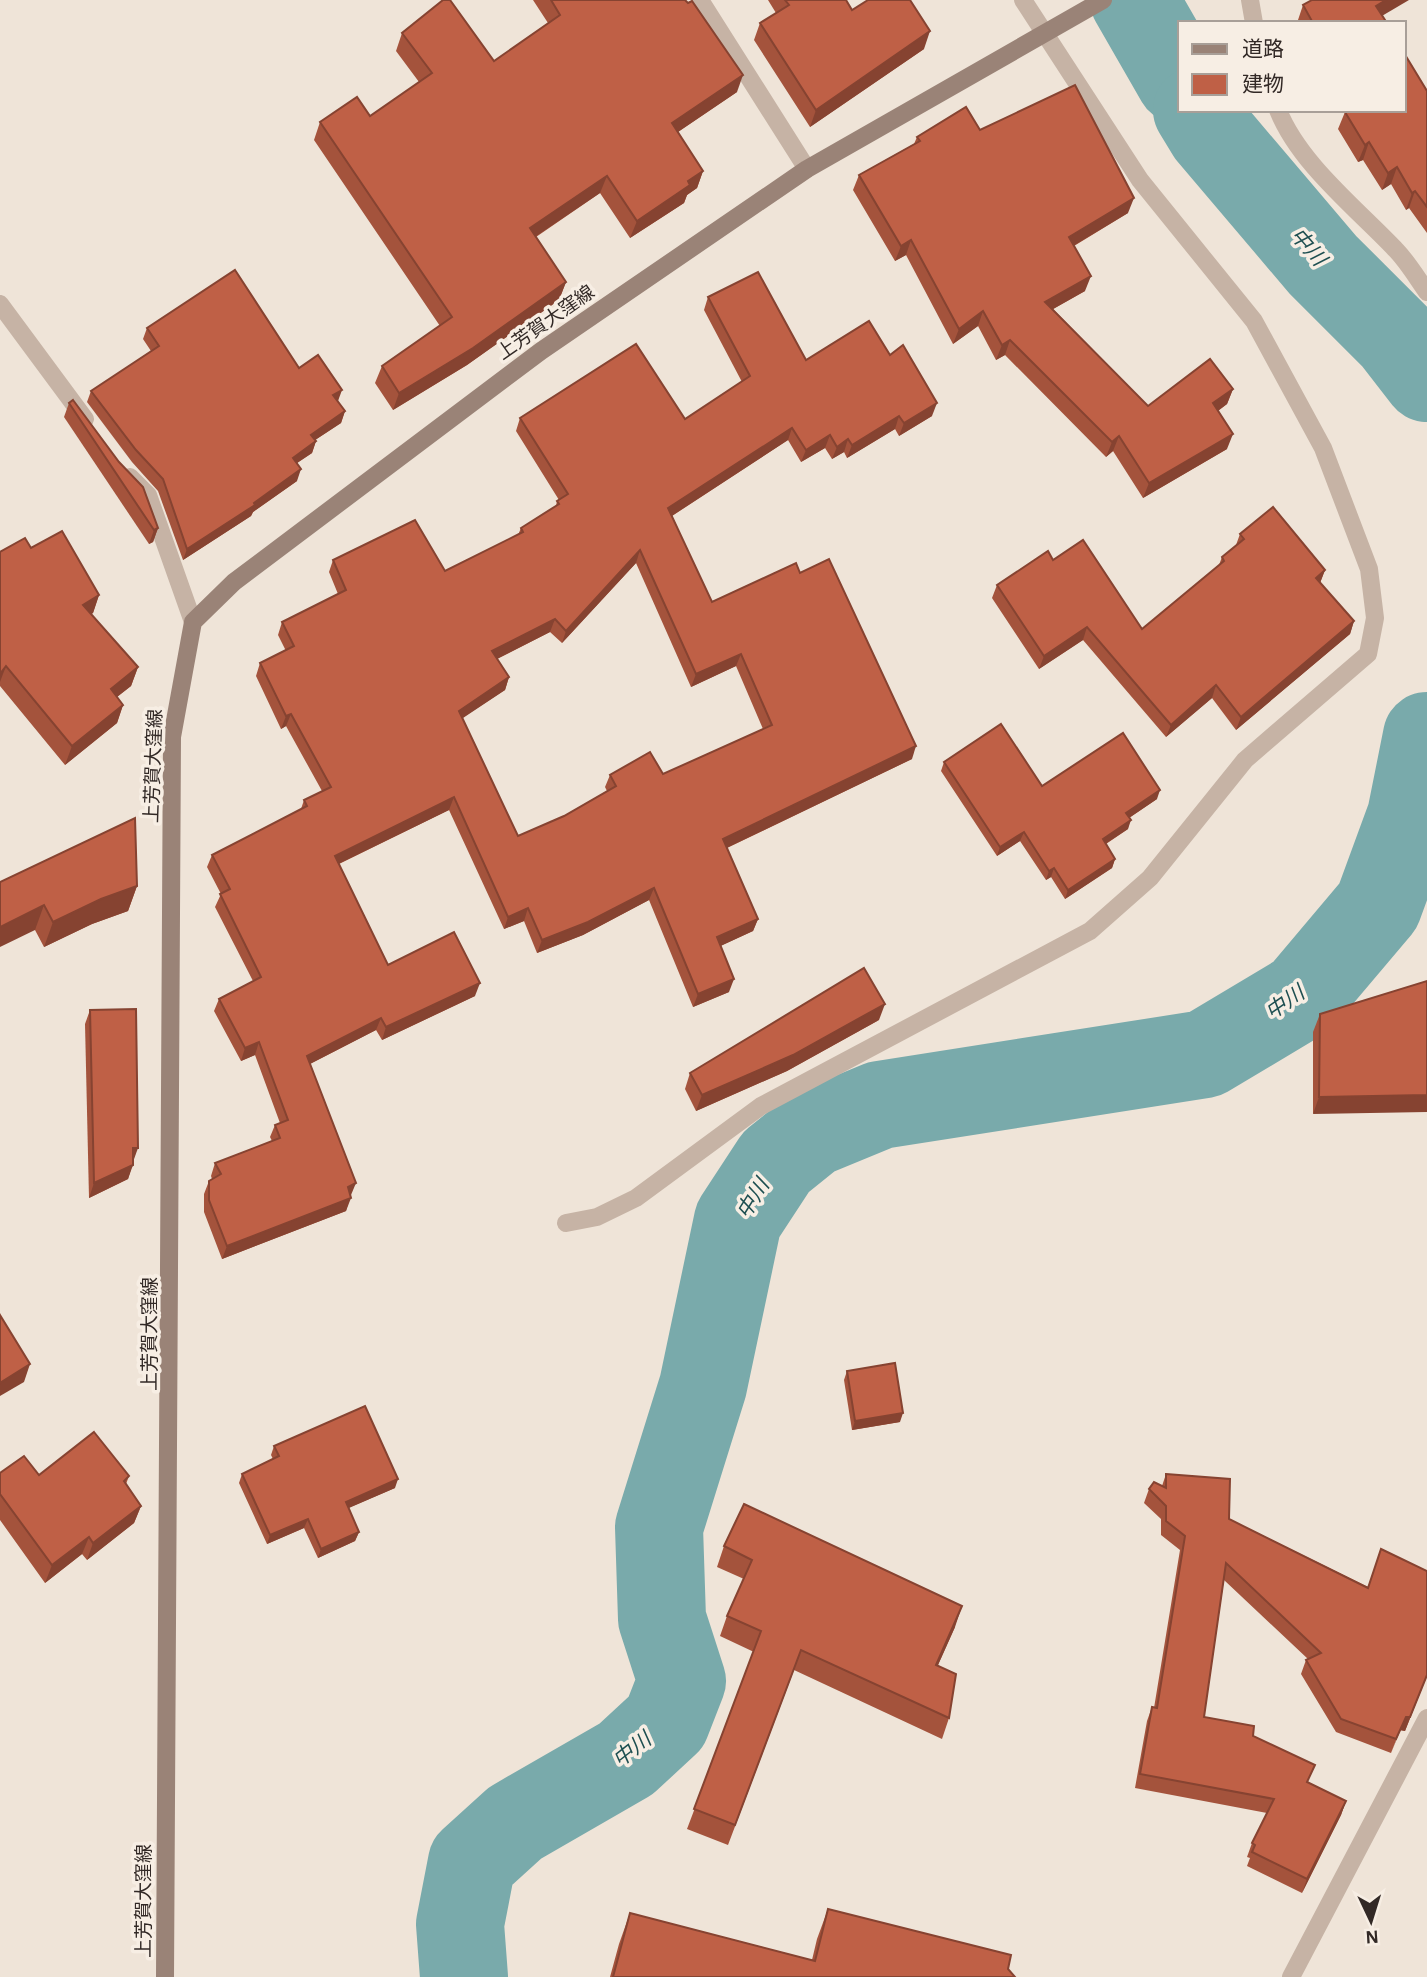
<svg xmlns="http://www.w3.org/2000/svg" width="1427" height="1977" viewBox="0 0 1427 1977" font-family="'Alegreya Sans','Noto Sans JP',sans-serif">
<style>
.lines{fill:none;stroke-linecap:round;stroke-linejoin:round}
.river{stroke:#79aaab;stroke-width:88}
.minor{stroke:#c6b3a5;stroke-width:18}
.secondary{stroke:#9a8377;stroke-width:18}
.wall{fill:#a4533c;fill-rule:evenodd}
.shaded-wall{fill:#864331}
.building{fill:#bf6046;stroke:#864331;stroke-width:2;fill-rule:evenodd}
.labels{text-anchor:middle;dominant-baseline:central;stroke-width:7;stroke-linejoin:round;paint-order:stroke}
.street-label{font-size:19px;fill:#322926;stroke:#f7eee4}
.water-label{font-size:21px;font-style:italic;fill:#1e4f51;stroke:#f7eee4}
</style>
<rect width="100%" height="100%" fill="#efe4d8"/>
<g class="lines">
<g class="river">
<path d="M 1134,0 L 1180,80"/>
<path d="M 1197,110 L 1211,133 L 1323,265 L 1396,338 L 1427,378"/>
<path d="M 464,1977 L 460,1924 L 472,1862 L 515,1823 L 626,1759 L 666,1722 L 682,1681 L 662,1619 L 659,1527 L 703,1386 L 738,1220 L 776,1162 L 812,1133 L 880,1105 L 1205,1054 L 1302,996 L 1378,906 L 1411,816 L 1427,736"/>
</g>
<g class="minor">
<path d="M 700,0 L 807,169"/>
<path d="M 1250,0 L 1254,23"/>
<path d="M 1278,110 C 1299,163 1356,208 1395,249 C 1407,261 1417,278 1427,292"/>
<path d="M 0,304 L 85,419"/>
<path d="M 130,477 L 148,495 L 193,622"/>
<path d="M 566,1223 L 597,1217 L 636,1198 L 761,1106 L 1090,931 L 1150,878 L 1245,760 L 1368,654 L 1375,618 L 1369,569 L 1323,448 L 1254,321 L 1140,180 L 1023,0"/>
<path d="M 1291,1977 L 1427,1718"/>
</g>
<path class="secondary" d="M 165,1977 L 172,737 L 193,622 L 234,582 L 541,351 L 807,169 L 1103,0"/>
</g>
<g class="wall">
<path d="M 533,0 L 685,0 L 737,92 L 678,132 L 703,171 L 697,188 L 687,195 L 684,203 L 630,238 L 600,193 L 536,237 L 566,282 L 559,300 L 467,365 L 393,410 L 375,383 L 382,366 L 440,326 L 314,140 L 320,122 L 370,116 L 419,82 L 396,51 L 402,33 L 494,61 L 548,23 Z"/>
<path d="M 768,0 L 846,0 L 852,10 L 924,49 L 810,127 L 754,40 L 760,23 L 776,13 Z"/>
<path d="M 1303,5 L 1382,16 L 1387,23 L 1297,23 Z"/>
<path d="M 1427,91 L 1427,233 L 1409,208 L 1406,210 L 1391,184 L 1382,190 L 1363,160 L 1358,162 L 1338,129 L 1345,112 Z"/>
<path d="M 980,130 L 1128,213 L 1074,246 L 1085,291 L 1053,309 L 1148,406 L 1233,389 L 1227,404 L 1218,411 L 1227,449 L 1143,498 L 1113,451 L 1106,457 L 1005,355 L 996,360 L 978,326 L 953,344 L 906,255 L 895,261 L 853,190 L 859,175 L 914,144 L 917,137 Z"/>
<path d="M 708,297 L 806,360 L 890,355 L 932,416 L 899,436 L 895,429 L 847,458 L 844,452 L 832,459 L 825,448 L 801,462 L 788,440 L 672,516 L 712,602 L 800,573 L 912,759 L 727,848 L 758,919 L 753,931 L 720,946 L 729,992 L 693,1007 L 649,900 L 583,935 L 537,953 L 524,921 L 504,929 L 449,810 L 339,864 L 388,965 L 475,996 L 382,1040 L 376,1030 L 310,1064 L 351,1195 L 350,1196 L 346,1211 L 222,1259 L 204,1212 L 204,1194 L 209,1181 L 212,1179 L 211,1176 L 215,1163 L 272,1141 L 270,1137 L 275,1125 L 280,1123 L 255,1055 L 241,1061 L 214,1011 L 219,999 L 253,981 L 215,907 L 221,894 L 207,867 L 212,855 L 301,809 L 304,800 L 322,791 L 286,726 L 281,729 L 256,676 L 260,663 L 286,651 L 278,635 L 282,622 L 338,594 L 329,572 L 333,560 L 445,571 L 518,535 L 521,528 L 556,506 L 557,501 L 559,500 L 516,431 L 520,418 L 685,419 L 742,382 L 704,310 ZM 636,563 L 691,687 L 736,666 L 763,729 L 663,774 L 610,775 L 605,787 L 607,791 L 564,816 L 518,836 L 462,718 L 505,690 L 509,677 L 497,659 L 550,632 L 562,643 Z"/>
<path d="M 147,328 L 299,368 L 337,401 L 345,411 L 341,423 L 315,440 L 316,441 L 312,453 L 297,463 L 297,481 L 253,512 L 251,516 L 183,560 L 158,491 L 132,462 L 87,402 L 91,391 L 151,351 L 143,339 Z"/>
<path d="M 69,403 L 158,528 L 153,542 L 149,544 L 64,417 Z"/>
<path d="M 1240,534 L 1325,570 L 1320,583 L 1354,621 L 1350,634 L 1236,730 L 1212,698 L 1166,737 L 1083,640 L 1039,669 L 992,598 L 997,585 L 1053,560 L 1142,629 L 1219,565 L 1222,557 L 1236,545 Z"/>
<path d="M 31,548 L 99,595 L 93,613 L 91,614 L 138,667 L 131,686 L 117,697 L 123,705 L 117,723 L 65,765 L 0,686 L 0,552 Z"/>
<path d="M 944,762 L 1042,786 L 1157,799 L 1129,818 L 1128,829 L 1106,844 L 1115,859 L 1112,868 L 1065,899 L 1051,877 L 1046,880 L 1020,841 L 997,856 L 941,771 Z"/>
<path d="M 0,882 L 137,886 L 128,911 L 92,924 L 44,947 L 35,930 Z"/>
<path d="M 1427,981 L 1313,1114 L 1313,1032 L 1320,1014 Z"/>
<path d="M 90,1010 L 133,1162 L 128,1179 L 89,1198 L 85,1024 Z"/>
<path d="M 879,1020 L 787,1071 L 696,1111 L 685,1089 L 690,1073 Z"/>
<path d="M 847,1371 L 900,1422 L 852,1430 L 844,1380 Z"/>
<path d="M 274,1446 L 395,1488 L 348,1508 L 359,1532 L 355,1541 L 318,1558 L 304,1528 L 267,1544 L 239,1483 L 242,1474 L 273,1459 L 271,1455 Z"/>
<path d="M 0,1473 L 129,1476 L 126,1484 L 141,1506 L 134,1523 L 87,1560 L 82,1554 L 45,1583 L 0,1520 Z"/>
<path d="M 1166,1474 L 1229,1519 L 1368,1587 L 1427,1571 L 1427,1676 L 1405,1731 L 1400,1730 L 1391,1753 L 1336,1732 L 1301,1674 L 1306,1660 L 1308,1659 L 1224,1580 L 1204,1717 L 1253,1736 L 1308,1782 L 1346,1801 L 1341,1815 L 1302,1893 L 1247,1866 L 1250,1858 L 1247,1857 L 1252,1843 L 1267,1813 L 1135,1788 L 1147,1721 L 1152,1707 L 1154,1708 L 1180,1550 L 1161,1535 L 1161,1519 L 1144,1503 L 1149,1489 L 1162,1486 Z"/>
<path d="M 724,1546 L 955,1627 L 938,1665 L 949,1718 L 942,1739 L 794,1670 L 728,1845 L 687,1829 L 754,1652 L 720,1636 L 727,1616 L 744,1579 L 717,1567 Z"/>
<path d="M 828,1909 L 1008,1969 L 1015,1977 L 610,1977 L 619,1944 L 630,1913 L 812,1960 L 817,1939 Z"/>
</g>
<g class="shaded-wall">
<path d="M 1386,0 L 1409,0 L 1370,23 L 1376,6 Z"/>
<path d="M 930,31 L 924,49 L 810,127 L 816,110 Z"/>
<path d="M 743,75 L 737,92 L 666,140 L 672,123 Z"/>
<path d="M 1369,142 L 1363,160 L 1358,162 L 1365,145 Z"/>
<path d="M 1397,167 L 1391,184 L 1382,190 L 1388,173 Z"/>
<path d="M 703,171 L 697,188 L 687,195 L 684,203 L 630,238 L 637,221 L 688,181 Z"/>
<path d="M 607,176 L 600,193 L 523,245 L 530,228 Z"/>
<path d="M 1415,191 L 1409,208 L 1406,210 L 1412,193 Z"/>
<path d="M 1134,198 L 1128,213 L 1063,252 L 1069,237 Z"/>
<path d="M 911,240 L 906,255 L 895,261 L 901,246 Z"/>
<path d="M 1091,276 L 1085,291 L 1039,317 L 1045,302 Z"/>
<path d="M 566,282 L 559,300 L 467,365 L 393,410 L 399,393 Z"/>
<path d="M 983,311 L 978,326 L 953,344 L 959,329 Z"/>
<path d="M 1010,340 L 1005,355 L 996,360 L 1002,345 Z"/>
<path d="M 1233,389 L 1227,404 L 1208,418 L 1213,403 Z"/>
<path d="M 342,390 L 338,401 L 329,406 L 333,395 Z"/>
<path d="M 937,403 L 932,416 L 899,436 L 904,423 Z"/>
<path d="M 345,411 L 341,423 L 306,446 L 311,435 Z"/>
<path d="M 899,416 L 895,429 L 847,458 L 852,445 Z"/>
<path d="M 792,428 L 788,440 L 664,521 L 668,508 Z"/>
<path d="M 1233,434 L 1227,449 L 1143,498 L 1149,483 Z"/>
<path d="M 830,435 L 825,448 L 801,462 L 806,450 Z"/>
<path d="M 1119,436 L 1113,451 L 1106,457 L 1112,442 Z"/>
<path d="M 848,439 L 844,452 L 832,459 L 837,447 Z"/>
<path d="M 316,441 L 312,453 L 288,469 L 293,458 Z"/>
<path d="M 301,469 L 297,481 L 253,512 L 251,516 L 183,560 L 187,549 Z"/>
<path d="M 158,528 L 153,542 L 149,544 L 154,530 Z"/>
<path d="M 640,550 L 636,563 L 562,643 L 566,631 Z"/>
<path d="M 1325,570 L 1320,583 L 1316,578 Z"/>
<path d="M 99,595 L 93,613 L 76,623 L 83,605 Z"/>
<path d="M 555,619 L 550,632 L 487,664 L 492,651 Z"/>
<path d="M 1354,621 L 1350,634 L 1236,730 L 1241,717 Z"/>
<path d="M 1087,627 L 1083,640 L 1039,669 L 1044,656 Z"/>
<path d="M 741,654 L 736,666 L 691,687 L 696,674 Z"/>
<path d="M 6,666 L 0,682 L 0,674 Z"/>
<path d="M 138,667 L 131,686 L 104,707 L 111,689 Z"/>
<path d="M 509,677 L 505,690 L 454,724 L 459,711 Z"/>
<path d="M 1216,685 L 1212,698 L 1166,737 L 1171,725 Z"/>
<path d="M 123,705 L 117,723 L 65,765 L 72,746 Z"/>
<path d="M 291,714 L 286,726 L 281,729 L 286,716 Z"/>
<path d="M 916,746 L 912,759 L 718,852 L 723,839 Z"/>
<path d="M 1160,790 L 1157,799 L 1123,822 L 1126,813 Z"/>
<path d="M 454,797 L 449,810 L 330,868 L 335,856 Z"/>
<path d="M 1131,820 L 1128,829 L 1099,848 L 1103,839 Z"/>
<path d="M 1024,832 L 1020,841 L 997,856 L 1000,847 Z"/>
<path d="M 1115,859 L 1112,868 L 1065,899 L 1068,890 Z"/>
<path d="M 1054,868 L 1051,877 L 1046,880 L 1049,871 Z"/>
<path d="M 137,886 L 128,911 L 92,924 L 44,947 L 53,922 L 101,899 Z"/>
<path d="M 654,888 L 649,900 L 583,935 L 537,953 L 542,940 Z"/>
<path d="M 44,905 L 35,930 L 0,947 L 0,927 Z"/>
<path d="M 528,908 L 524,921 L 504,929 L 508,917 Z"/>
<path d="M 758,919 L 753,931 L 712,950 L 717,937 Z"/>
<path d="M 734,979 L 729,992 L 693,1007 L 698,994 Z"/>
<path d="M 480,983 L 475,996 L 382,1040 L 386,1027 Z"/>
<path d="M 885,1004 L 879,1020 L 787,1071 L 696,1111 L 702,1095 Z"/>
<path d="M 381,1018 L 376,1030 L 302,1068 L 307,1056 Z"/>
<path d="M 259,1042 L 255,1055 L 241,1061 L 245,1048 Z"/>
<path d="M 1427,1095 L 1427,1112 L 1313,1114 L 1319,1097 Z"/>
<path d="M 133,1148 L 138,1148 L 133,1162 Z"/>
<path d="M 133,1165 L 128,1179 L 89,1198 L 94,1183 Z"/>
<path d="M 356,1183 L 351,1195 L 343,1199 L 348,1187 Z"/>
<path d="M 351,1198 L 346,1211 L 222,1259 L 227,1246 Z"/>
<path d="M 30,1364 L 24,1382 L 0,1396 L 0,1383 Z"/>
<path d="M 903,1413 L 900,1422 L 852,1430 L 855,1421 Z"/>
<path d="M 398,1479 L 395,1488 L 342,1511 L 346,1502 Z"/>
<path d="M 141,1506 L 134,1523 L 87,1560 L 93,1543 Z"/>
<path d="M 308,1519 L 304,1528 L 267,1544 L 270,1535 Z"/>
<path d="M 359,1532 L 355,1541 L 318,1558 L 321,1549 Z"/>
<path d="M 89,1537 L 82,1554 L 45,1583 L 52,1565 Z"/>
<path d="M 962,1606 L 955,1627 L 929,1685 L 936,1665 Z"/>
<path d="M 1427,1675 L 1405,1731 L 1400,1730 L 1391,1753 L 1406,1717 Z"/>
<path d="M 1346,1801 L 1341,1815 L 1302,1893 L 1307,1879 Z"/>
</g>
<g class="building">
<path d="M 443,0 L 450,0 L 494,61 L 560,15 L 551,0 L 685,0 L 688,3 L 692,1 L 743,75 L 672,123 L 703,171 L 688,181 L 690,185 L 637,221 L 607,176 L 530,228 L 566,282 L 473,348 L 399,393 L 382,366 L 452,317 L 320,122 L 357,97 L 370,116 L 432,73 L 402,33 Z"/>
<path d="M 785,0 L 846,0 L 852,10 L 868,0 L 910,0 L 930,31 L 816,110 L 760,23 L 789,5 Z"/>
<path d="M 1312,0 L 1386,0 L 1376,6 L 1387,23 L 1313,23 L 1303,5 Z"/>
<path d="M 1404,53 L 1427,91 L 1427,207 L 1415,191 L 1412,193 L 1397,167 L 1388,173 L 1369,142 L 1365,145 L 1345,112 L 1348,110 L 1404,110 Z"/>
<path d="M 1075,85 L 1134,198 L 1069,237 L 1091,276 L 1045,302 L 1148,406 L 1210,359 L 1233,389 L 1213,403 L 1233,434 L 1149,483 L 1119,436 L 1112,442 L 1010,340 L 1002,345 L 983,311 L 959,329 L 911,240 L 901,246 L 859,175 L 920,141 L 917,137 L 966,107 L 980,130 Z"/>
<path d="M 235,270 L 299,368 L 318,355 L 342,390 L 333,395 L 345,411 L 311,435 L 316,441 L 293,458 L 301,469 L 254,503 L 255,505 L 187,549 L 163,479 L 136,450 L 91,391 L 159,346 L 147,328 Z"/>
<path d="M 758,272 L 806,360 L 869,321 L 890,355 L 903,345 L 937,403 L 904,423 L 899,416 L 852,445 L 848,439 L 837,447 L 830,435 L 806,450 L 792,428 L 668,508 L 712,602 L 796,563 L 800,573 L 829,559 L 916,746 L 723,839 L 758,919 L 717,937 L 734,979 L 698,994 L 654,888 L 588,922 L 542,940 L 528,908 L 508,917 L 454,797 L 335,856 L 388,965 L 454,932 L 480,983 L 386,1027 L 381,1018 L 307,1056 L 356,1183 L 348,1187 L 351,1198 L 227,1246 L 209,1200 L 209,1181 L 221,1174 L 215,1163 L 280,1138 L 275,1125 L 288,1120 L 259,1042 L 245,1048 L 219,999 L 261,977 L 220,894 L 230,889 L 212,855 L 307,806 L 304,800 L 331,787 L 291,714 L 286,716 L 260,663 L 294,646 L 282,622 L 346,590 L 333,560 L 415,520 L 445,571 L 523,532 L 521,528 L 559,504 L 557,501 L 568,494 L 520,418 L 636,344 L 685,419 L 750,376 L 708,297 ZM 640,550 L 696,674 L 741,654 L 772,725 L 663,774 L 650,752 L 610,775 L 616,786 L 564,816 L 518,836 L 459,711 L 509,677 L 492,651 L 555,619 L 566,631 Z"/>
<path d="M 73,400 L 119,462 L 143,487 L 158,528 L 154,530 L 69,403 Z"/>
<path d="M 1273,507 L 1325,570 L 1316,578 L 1354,621 L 1241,717 L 1216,685 L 1171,725 L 1087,627 L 1044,656 L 997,585 L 1048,551 L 1053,560 L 1083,540 L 1142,629 L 1224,561 L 1222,557 L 1244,539 L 1240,534 Z"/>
<path d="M 62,531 L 99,595 L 83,605 L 138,667 L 111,689 L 123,705 L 72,746 L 6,666 L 0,674 L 0,552 L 25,538 L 31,548 Z"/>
<path d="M 1001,724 L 1042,786 L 1123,733 L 1160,790 L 1126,813 L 1131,820 L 1103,839 L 1115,859 L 1068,890 L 1054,868 L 1049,871 L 1024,832 L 1000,847 L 944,762 Z"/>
<path d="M 135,818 L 137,886 L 101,899 L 53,922 L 44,905 L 0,927 L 0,882 Z"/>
<path d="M 864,968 L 885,1004 L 793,1055 L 702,1095 L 690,1073 Z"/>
<path d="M 1427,981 L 1427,1095 L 1319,1097 L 1320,1014 Z"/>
<path d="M 136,1009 L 138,1148 L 133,1148 L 133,1165 L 94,1183 L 90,1010 Z"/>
<path d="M 0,1315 L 30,1364 L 0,1383 Z"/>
<path d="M 895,1363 L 903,1413 L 855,1421 L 847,1371 Z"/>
<path d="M 365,1406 L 398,1479 L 346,1502 L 359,1532 L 321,1549 L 308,1519 L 270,1535 L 242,1474 L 279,1456 L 274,1446 Z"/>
<path d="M 94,1432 L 129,1476 L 124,1481 L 141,1506 L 93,1543 L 89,1537 L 52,1565 L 0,1494 L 0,1473 L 24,1456 L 39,1475 Z"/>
<path d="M 1166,1474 L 1230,1479 L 1229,1519 L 1368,1588 L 1381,1549 L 1427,1571 L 1427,1675 L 1410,1717 L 1406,1717 L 1396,1739 L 1341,1719 L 1306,1660 L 1321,1653 L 1226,1563 L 1204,1717 L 1254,1726 L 1253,1736 L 1315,1765 L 1307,1782 L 1346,1801 L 1307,1879 L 1252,1852 L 1255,1845 L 1252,1843 L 1274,1799 L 1140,1774 L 1152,1707 L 1157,1708 L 1185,1536 L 1166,1521 L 1166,1506 L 1149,1489 L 1154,1482 L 1166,1488 Z"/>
<path d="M 744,1504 L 962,1606 L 936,1665 L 956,1674 L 949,1718 L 801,1650 L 735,1825 L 694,1809 L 761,1631 L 727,1616 L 752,1560 L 724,1546 Z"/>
<path d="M 828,1909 L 1011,1955 L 1008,1969 L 1015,1977 L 613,1977 L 630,1913 L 815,1961 Z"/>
</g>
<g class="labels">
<g class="street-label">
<text transform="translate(546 323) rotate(-35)">上芳賀大窪線</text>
<text transform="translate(154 766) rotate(-88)">上芳賀大窪線</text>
<text transform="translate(150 1334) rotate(-90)">上芳賀大窪線</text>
<text transform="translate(144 1901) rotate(-90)">上芳賀大窪線</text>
</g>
<g class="water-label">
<text transform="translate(1308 247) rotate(49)">中川</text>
<text transform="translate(1285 1003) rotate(-35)">中川</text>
<text transform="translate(753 1199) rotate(-58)">中川</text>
<text transform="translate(632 1750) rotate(-38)">中川</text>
</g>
</g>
<rect x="1178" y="21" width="228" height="91" fill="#f7eee4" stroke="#a89f98" stroke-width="2"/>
<rect x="1192" y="44" width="35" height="10" fill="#9a8377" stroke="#a89f98" stroke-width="2"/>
<text x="1242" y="56" font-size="21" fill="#322926">道路</text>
<rect x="1192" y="74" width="35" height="21" fill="#bf6046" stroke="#a89f98" stroke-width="2"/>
<text x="1242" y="91" font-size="21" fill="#322926">建物</text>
<g transform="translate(1371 1921) rotate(176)" stroke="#f7eee4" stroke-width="5" paint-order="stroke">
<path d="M0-5L12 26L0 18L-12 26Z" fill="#322926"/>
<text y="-10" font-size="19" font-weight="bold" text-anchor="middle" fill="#322926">N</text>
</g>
</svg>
